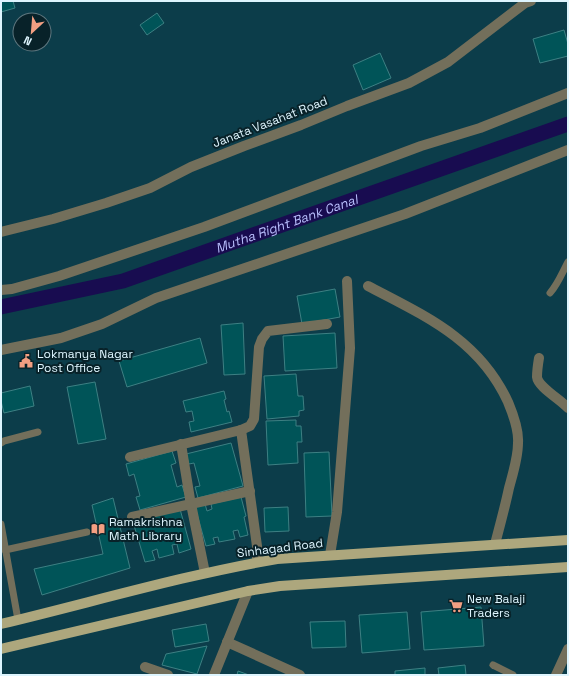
<svg xmlns="http://www.w3.org/2000/svg" width="569" height="676" viewBox="0 0 569 676" font-family="'Space Grotesk',sans-serif">
<style>
.lines{fill:none;stroke-linecap:round;stroke-linejoin:round}
.canal{stroke:#180c50;stroke-width:15}
.building{fill:#005458;stroke:#3d8083}
.service{stroke:#736f5b;stroke-width:7}
.minor{stroke:#736f5b;stroke-width:10}
.tertiary{stroke:#736f5b;stroke-width:10}
.primary{stroke:#ada77d;stroke-width:10}
.labels{text-anchor:middle;dominant-baseline:central;stroke-width:4;stroke-linejoin:round;paint-order:stroke}
.street-label{font-size:12px;fill:#def5fe;stroke:#082229}
.poi-label{font-size:12px;fill:#def5fe;stroke:#082229;text-anchor:start}
.water-label{font-size:13px;font-style:italic;fill:#bac0fe;stroke:#082229}
</style>
<rect width="100%" height="100%" fill="#0c3d4a"/>
<g class="lines">
<path class="canal" id="s1" d="M 1,307 L 123,281 L 568,124"/>
</g>
<g class="building">
<path d="M 1,1 L 13,1 L 15,8 L 1,12 Z"/>
<path d="M 157,13 L 164,23 L 147,35 L 140,25 Z"/>
<path d="M 564,30 L 568,44 L 568,56 L 540,63 L 533,39 Z"/>
<path d="M 380,53 L 391,78 L 363,90 L 353,65 Z"/>
<path d="M 335,289 L 340,317 L 302,324 L 297,296 Z"/>
<path d="M 243,323 L 245,374 L 224,375 L 221,325 Z"/>
<path d="M 335,333 L 337,368 L 285,371 L 283,336 Z"/>
<path d="M 200,338 L 207,363 L 127,387 L 119,361 Z"/>
<path d="M 296,374 L 298,396 L 303,396 L 304,410 L 299,411 L 299,416 L 267,419 L 264,376 Z"/>
<path d="M 95,382 L 106,439 L 78,444 L 67,387 Z"/>
<path d="M 30,386 L 34,406 L 4,413 L 1,401 L 1,393 Z"/>
<path d="M 224,391 L 226,399 L 224,400 L 227,412 L 229,411 L 232,422 L 191,432 L 189,422 L 194,421 L 192,411 L 186,412 L 183,401 Z"/>
<path d="M 296,420 L 296,426 L 301,426 L 302,442 L 297,442 L 298,463 L 268,465 L 266,421 Z"/>
<path d="M 231,443 L 243,486 L 198,498 L 195,487 L 200,486 L 194,463 L 189,464 L 186,454 Z"/>
<path d="M 172,451 L 176,463 L 171,465 L 177,487 L 182,485 L 186,497 L 140,510 L 136,497 L 140,496 L 134,474 L 129,476 L 126,464 Z"/>
<path d="M 329,452 L 332,516 L 306,517 L 304,453 Z"/>
<path d="M 241,497 L 246,516 L 244,517 L 248,535 L 240,537 L 238,530 L 233,531 L 235,539 L 219,542 L 218,537 L 213,538 L 215,544 L 206,546 L 195,507 L 205,504 L 207,511 L 212,509 L 211,504 Z"/>
<path d="M 113,498 L 130,568 L 42,595 L 34,569 L 103,554 L 92,505 Z"/>
<path d="M 288,507 L 289,531 L 265,532 L 264,508 Z"/>
<path d="M 180,509 L 191,549 L 179,553 L 177,544 L 172,545 L 174,554 L 159,558 L 157,549 L 152,551 L 155,560 L 145,562 L 133,522 Z"/>
<path d="M 481,607 L 484,646 L 424,650 L 421,612 Z"/>
<path d="M 407,612 L 410,649 L 362,653 L 359,615 Z"/>
<path d="M 345,621 L 346,647 L 312,648 L 310,622 Z"/>
<path d="M 206,624 L 209,641 L 175,647 L 172,630 Z"/>
<path d="M 207,646 L 197,674 L 162,665 L 166,654 Z"/>
<path d="M 465,665 L 466,675 L 439,675 L 438,668 Z"/>
<path d="M 425,668 L 425,675 L 395,675 L 395,671 Z"/>
<path d="M 238,671 L 249,675 L 237,675 Z"/>
</g>
<g class="lines">
<g class="service">
<path d="M 550,293 C 558,284 562,273 568,262"/>
<path d="M 1,443 L 4,441 L 38,432"/>
<path d="M 1,524 L 18,620"/>
<path d="M 5,550 L 87,532"/>
<path d="M 493,665 L 513,675"/>
</g>
<g class="minor">
<path d="M 1,232 L 53,219 L 106,203 L 150,188 L 191,167 L 244,146 L 301,125 L 347,106 L 409,83 L 448,62 L 525,3 L 531,1"/>
<path d="M 368,286 C 425,316 479,339 508,402 C 513,414 519,430 518,443 C 518,458 513,473 509,488 C 505,507 500,525 495,544"/>
<path d="M 1,290 L 12,289 L 59,276 L 204,227 L 421,146 L 480,128 L 568,93"/>
<path d="M 1,350 L 61,338 L 102,324 L 156,298 L 405,214 L 568,150"/>
<path d="M 539,358 C 538,364 537,371 537,377 C 538,387 560,399 568,408"/>
<path d="M 241,430 L 257,546 L 257,562"/>
<path d="M 181,444 L 190,499 L 205,573"/>
<path d="M 130,457 L 241,430 L 250,426 L 254,419 L 259,347 L 262,339 L 268,331 L 327,324"/>
<path d="M 132,517 L 250,491"/>
<path d="M 330,555 L 337,512 L 350,348 L 347,281"/>
<path d="M 227,642 L 300,675"/>
<path d="M 145,667 L 168,675"/>
<path d="M 214,675 L 248,591"/>
</g>
<path class="tertiary" d="M 556,675 L 568,649"/>
<g class="primary">
<path d="M 1,624 C 93,602 184,575 277,559 L 568,540"/>
<path d="M 1,649 L 248,591 L 280,586 L 568,567"/>
</g>
</g>
<defs>
<g id="civic-bare" transform="scale(1.08)"><path d="M-.6-6.5H3V-4.5H.6V-3L4-1V1h2V6H-6V1h2V-1L-.6-3ZM-1.2 2.5V6h2.4V2.5Z" fill="#f39f82" stroke="#082229" stroke-width="2.5" paint-order="stroke"/></g>
<g id="library-bare" transform="scale(1.08)"><path d="M-6-4Q-3-5.5-.7-3.5V5Q-3 3-6 4ZM6-4Q3-5.5 .7-3.5V5Q3 3 6 4Z" fill="#f39f82" stroke="#082229" stroke-width="2.5" paint-order="stroke"/></g>
<g id="supermarket-bare" transform="scale(1.08)"><path d="M-6-5.5h2.5l.6 2H6L4.5 2H-2.5L-4.4-4H-6ZM-1.5 3.2a1.3 1.3 0 1 0 .1 0ZM3 3.2a1.3 1.3 0 1 0 .1 0Z" fill="#f39f82" stroke="#082229" stroke-width="2.5" paint-order="stroke"/></g>
</defs>
<g fill-rule="evenodd">
<use href="#civic-bare" x="26" y="361"/>
<use href="#library-bare" x="98" y="529"/>
<use href="#supermarket-bare" x="456" y="606"/>
</g>
<g class="labels">
<g class="street-label">
<text transform="translate(270 122) rotate(-21)">Janata Vasahat Road</text>
<text transform="translate(280 548) rotate(-7)">Sinhagad Road</text>
</g>
<g class="poi-label">
<text x="37" y="354">Lokmanya Nagar<tspan x="37" dy="14">Post Office</tspan></text>
<text x="109" y="522">Ramakrishna<tspan x="109" dy="14">Math Library</tspan></text>
<text x="467" y="599">New Balaji<tspan x="467" dy="14">Traders</tspan></text>
</g>
<g class="water-label">
<text stroke="none"><textPath href="#s1" startOffset="298">Mutha Right Bank Canal</textPath></text>
</g>
</g>
<rect width="569" height="676" fill="none" stroke="#def5fe" stroke-width="4"/>
<g transform="translate(32 32) rotate(206)"><circle r="19" fill="#082229" stroke="#5e767e"/>
<path d="M0-3L7 15L0 10L-7 15Z" fill="#f39f82"/>
<text y="-6" font-size="11" font-weight="bold" text-anchor="middle" fill="#def5fe">N</text>
</g>
</svg>
